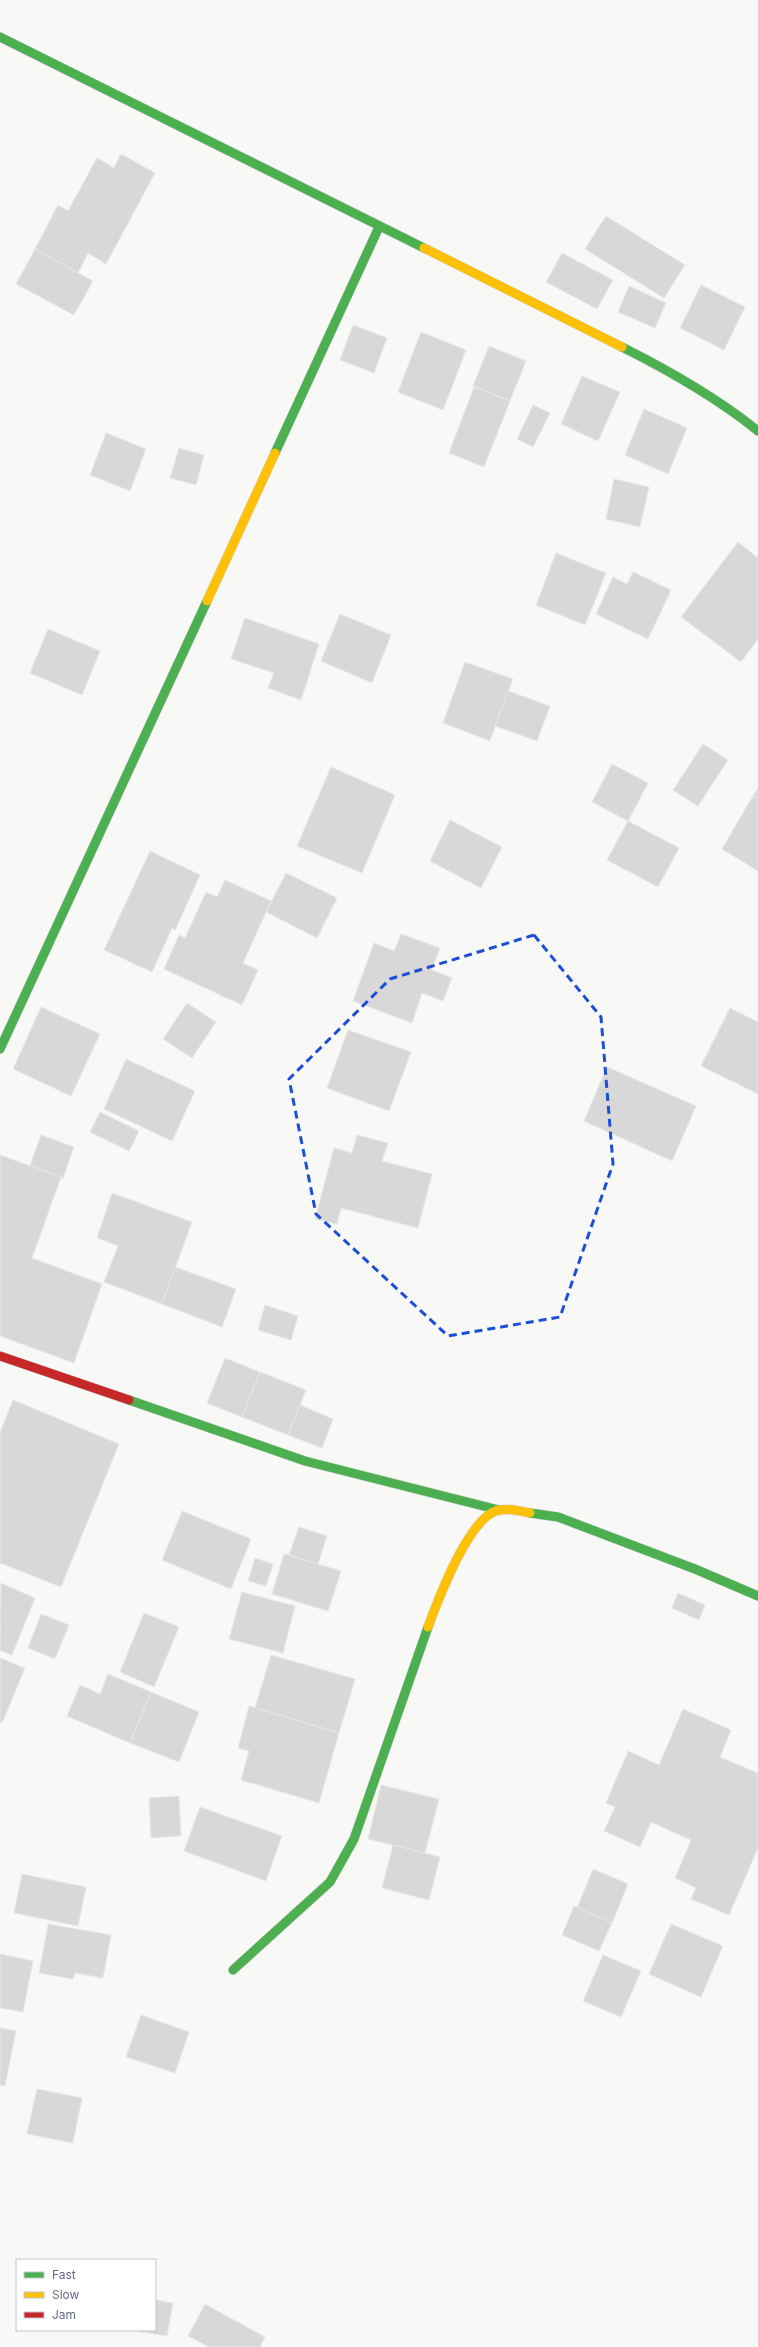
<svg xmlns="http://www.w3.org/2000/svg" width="758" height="2347" viewBox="0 0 758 2347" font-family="Inter,sans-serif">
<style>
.building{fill:#d8d8d9;stroke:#e7e8e6}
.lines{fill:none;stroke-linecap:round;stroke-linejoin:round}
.fast-casing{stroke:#d5d5d8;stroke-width:10}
.slow-casing{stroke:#d5d5d8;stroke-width:10}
.jam-casing{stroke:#d5d5d8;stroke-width:10}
.fast{stroke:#4caf50;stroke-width:9}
.slow{stroke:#ffc107;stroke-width:9}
.jam{stroke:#c62828;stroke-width:9}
.marked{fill:none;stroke:#1d4ed8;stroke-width:3;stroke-dasharray:8 5;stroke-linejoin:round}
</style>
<rect width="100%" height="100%" fill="#f8f8f7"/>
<g class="building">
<path d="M 121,154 L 155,173 L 106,264 L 88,253 L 78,273 L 35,249 L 58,205 L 68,211 L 97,158 L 114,168 Z"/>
<path d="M 606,216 L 685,265 L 664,298 L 585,249 Z"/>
<path d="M 35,249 L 93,281 L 74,315 L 16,284 Z"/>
<path d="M 562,253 L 613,280 L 597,309 L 546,282 Z"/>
<path d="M 701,285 L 745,307 L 724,350 L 680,328 Z"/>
<path d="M 629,286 L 666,303 L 655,328 L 618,312 Z"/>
<path d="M 353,325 L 387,338 L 374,373 L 340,360 Z"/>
<path d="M 421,332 L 466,350 L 443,410 L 398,392 Z"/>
<path d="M 489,346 L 526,361 L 510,401 L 473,386 Z"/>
<path d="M 582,376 L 620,392 L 598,441 L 561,424 Z"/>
<path d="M 474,387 L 510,401 L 484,467 L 449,453 Z"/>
<path d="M 533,405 L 550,413 L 533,447 L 517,439 Z"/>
<path d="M 644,409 L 687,428 L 668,474 L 625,455 Z"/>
<path d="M 106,433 L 146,449 L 130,491 L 90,475 Z"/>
<path d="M 179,448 L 204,455 L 196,485 L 170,478 Z"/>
<path d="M 614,479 L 649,487 L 640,527 L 606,519 Z"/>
<path d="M 738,542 L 758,558 L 758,639 L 741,662 L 681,617 Z"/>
<path d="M 556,553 L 606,573 L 585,625 L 536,605 Z"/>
<path d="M 633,572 L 671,590 L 648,639 L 596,614 L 613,577 L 627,584 Z"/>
<path d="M 340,614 L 391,635 L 372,683 L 321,661 Z"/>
<path d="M 245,618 L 319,644 L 301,700 L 268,688 L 274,673 L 231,659 Z"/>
<path d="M 48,629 L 100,651 L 82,695 L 30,673 Z"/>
<path d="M 465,662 L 513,679 L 490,741 L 443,723 Z"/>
<path d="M 508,691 L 550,706 L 537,741 L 495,726 Z"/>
<path d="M 703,744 L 728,760 L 698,806 L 673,790 Z"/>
<path d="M 612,764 L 648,783 L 628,821 L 592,802 Z"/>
<path d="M 331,767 L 395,795 L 362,873 L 297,846 Z"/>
<path d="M 758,788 L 758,799 L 753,796 Z"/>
<path d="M 753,796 L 758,799 L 758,871 L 722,849 Z"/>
<path d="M 450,820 L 502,847 L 481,888 L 430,861 Z"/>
<path d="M 628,821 L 679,848 L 658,887 L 607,860 Z"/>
<path d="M 150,851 L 200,875 L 175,930 L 172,928 L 152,972 L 104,950 Z"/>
<path d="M 286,873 L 337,898 L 317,938 L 266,912 Z"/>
<path d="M 225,880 L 271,901 L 243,963 L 258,970 L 242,1005 L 164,969 L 179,935 L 185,938 L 206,892 L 217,897 Z"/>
<path d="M 401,934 L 440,948 L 432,970 L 452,978 L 443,1001 L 422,993 L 412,1023 L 353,1001 L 374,943 L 394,951 Z"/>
<path d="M 187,1003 L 216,1022 L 192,1058 L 163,1039 Z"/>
<path d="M 41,1007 L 100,1034 L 71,1096 L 13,1069 Z"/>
<path d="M 730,1008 L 758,1022 L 758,1094 L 701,1066 Z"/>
<path d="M 348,1030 L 411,1052 L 389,1111 L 327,1088 Z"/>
<path d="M 126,1059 L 195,1091 L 172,1141 L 104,1109 Z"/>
<path d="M 607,1067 L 696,1106 L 672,1161 L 584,1121 Z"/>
<path d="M 100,1112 L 139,1131 L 129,1151 L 90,1132 Z"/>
<path d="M 41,1135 L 74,1147 L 63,1178 L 30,1166 Z"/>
<path d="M 357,1135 L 388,1143 L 382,1161 L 432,1174 L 418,1228 L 341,1208 L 337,1224 L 315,1219 L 334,1148 L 352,1153 Z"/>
<path d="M 0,1155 L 61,1177 L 32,1258 L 102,1284 L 74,1363 L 0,1336 Z"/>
<path d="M 112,1193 L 192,1222 L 162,1304 L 104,1282 L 118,1246 L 97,1238 Z"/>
<path d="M 175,1267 L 236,1289 L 222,1327 L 162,1304 Z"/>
<path d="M 265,1305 L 298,1316 L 291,1340 L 258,1330 Z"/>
<path d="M 225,1358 L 260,1372 L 242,1417 L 207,1403 Z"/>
<path d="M 260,1372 L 306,1390 L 288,1435 L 242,1417 Z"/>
<path d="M 13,1400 L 119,1444 L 61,1587 L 0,1563 L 0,1432 Z"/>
<path d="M 300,1405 L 333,1419 L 322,1448 L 288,1435 Z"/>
<path d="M 182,1511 L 251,1539 L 231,1589 L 162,1560 Z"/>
<path d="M 299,1527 L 327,1536 L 318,1564 L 289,1555 Z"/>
<path d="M 284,1554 L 341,1571 L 328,1611 L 272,1594 Z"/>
<path d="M 255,1558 L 273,1564 L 266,1586 L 248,1581 Z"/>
<path d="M 1,1583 L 35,1598 L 12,1655 L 0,1650 Z"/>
<path d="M 242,1592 L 295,1606 L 283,1653 L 229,1639 Z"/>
<path d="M 678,1593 L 705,1605 L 699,1620 L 672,1608 Z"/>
<path d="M 144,1613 L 179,1627 L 154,1687 L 120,1672 Z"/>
<path d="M 41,1614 L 69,1625 L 55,1659 L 28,1648 Z"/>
<path d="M 271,1655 L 355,1679 L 339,1733 L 255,1708 Z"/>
<path d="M 0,1658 L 25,1668 L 2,1723 L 0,1722 Z"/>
<path d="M 108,1674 L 151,1692 L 130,1743 L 67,1716 L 80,1685 L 100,1694 Z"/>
<path d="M 151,1692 L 199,1712 L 179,1762 L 130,1743 Z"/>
<path d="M 249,1706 L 339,1733 L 319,1803 L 241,1780 L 249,1751 L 238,1748 Z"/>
<path d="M 683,1709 L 731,1730 L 720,1757 L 758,1773 L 758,1848 L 729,1915 L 691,1899 L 696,1888 L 675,1878 L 691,1840 L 651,1822 L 640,1847 L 604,1831 L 615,1807 L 606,1803 L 628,1751 L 659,1765 Z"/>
<path d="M 381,1785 L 439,1799 L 425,1853 L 368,1839 Z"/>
<path d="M 179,1796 L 181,1836 L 151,1838 L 149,1798 Z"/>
<path d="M 200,1807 L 282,1836 L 266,1881 L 184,1851 Z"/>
<path d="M 393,1845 L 440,1857 L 429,1900 L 382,1888 Z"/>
<path d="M 593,1869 L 628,1884 L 612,1923 L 577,1908 Z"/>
<path d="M 22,1874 L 86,1887 L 78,1926 L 14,1913 Z"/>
<path d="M 574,1906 L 612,1923 L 599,1951 L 562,1935 Z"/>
<path d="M 48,1924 L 111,1935 L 103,1978 L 75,1973 L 73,1979 L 39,1973 Z"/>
<path d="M 671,1924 L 723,1946 L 701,1997 L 649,1974 Z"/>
<path d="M 0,1954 L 33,1961 L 23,2012 L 0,2008 Z"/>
<path d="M 603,1955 L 641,1971 L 621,2017 L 583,2001 Z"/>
<path d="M 141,2015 L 189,2032 L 175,2073 L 126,2057 Z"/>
<path d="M 0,2028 L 16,2031 L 5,2086 L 0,2085 Z"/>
<path d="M 37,2089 L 82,2098 L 73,2143 L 27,2134 Z"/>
<path d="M 155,2300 L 173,2303 L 167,2336 L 129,2330 L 155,2330 Z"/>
<path d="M 205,2304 L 265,2337 L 260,2347 L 209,2347 L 188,2336 Z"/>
</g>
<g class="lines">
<g class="fast-casing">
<g id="fast">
<path d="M 0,37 L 424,248"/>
<path d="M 622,347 C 670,371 716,397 758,431"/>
<path d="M 275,453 L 379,227"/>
<path d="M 0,1049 L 207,601"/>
<path d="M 129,1400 L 305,1461 L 499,1510"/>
<path d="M 530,1513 L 558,1517 L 695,1569 L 758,1596"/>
<path d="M 233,1970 L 330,1882 L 354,1839 L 428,1627"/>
</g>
</g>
<g class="slow-casing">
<g id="slow">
<path d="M 424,248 L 622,347"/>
<path d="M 207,601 L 275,453"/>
<path d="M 428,1627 C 438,1600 469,1516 499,1510 C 509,1508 521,1511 530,1513"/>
</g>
</g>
<g class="jam-casing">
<path id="jam" d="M 0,1356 L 129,1400"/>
</g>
<use href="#fast" class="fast"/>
<use href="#slow" class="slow"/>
<use href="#jam" class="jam"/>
</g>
<path class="marked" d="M 534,935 L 601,1017 L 613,1164 L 560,1317 L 448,1336 L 316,1214 L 289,1079 L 390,979 Z"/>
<rect x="16" y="2259" width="140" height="72" fill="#ffffff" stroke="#c2c3d0"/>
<rect x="24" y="2272" width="20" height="6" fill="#4caf50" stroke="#c2c3d0"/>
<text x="52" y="2279" font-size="12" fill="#666989">Fast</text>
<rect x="24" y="2292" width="20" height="6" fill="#ffc107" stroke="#c2c3d0"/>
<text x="52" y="2299" font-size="12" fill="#666989">Slow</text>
<rect x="24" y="2312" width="20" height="6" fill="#c62828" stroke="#c2c3d0"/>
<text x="52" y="2319" font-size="12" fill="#666989">Jam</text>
</svg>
